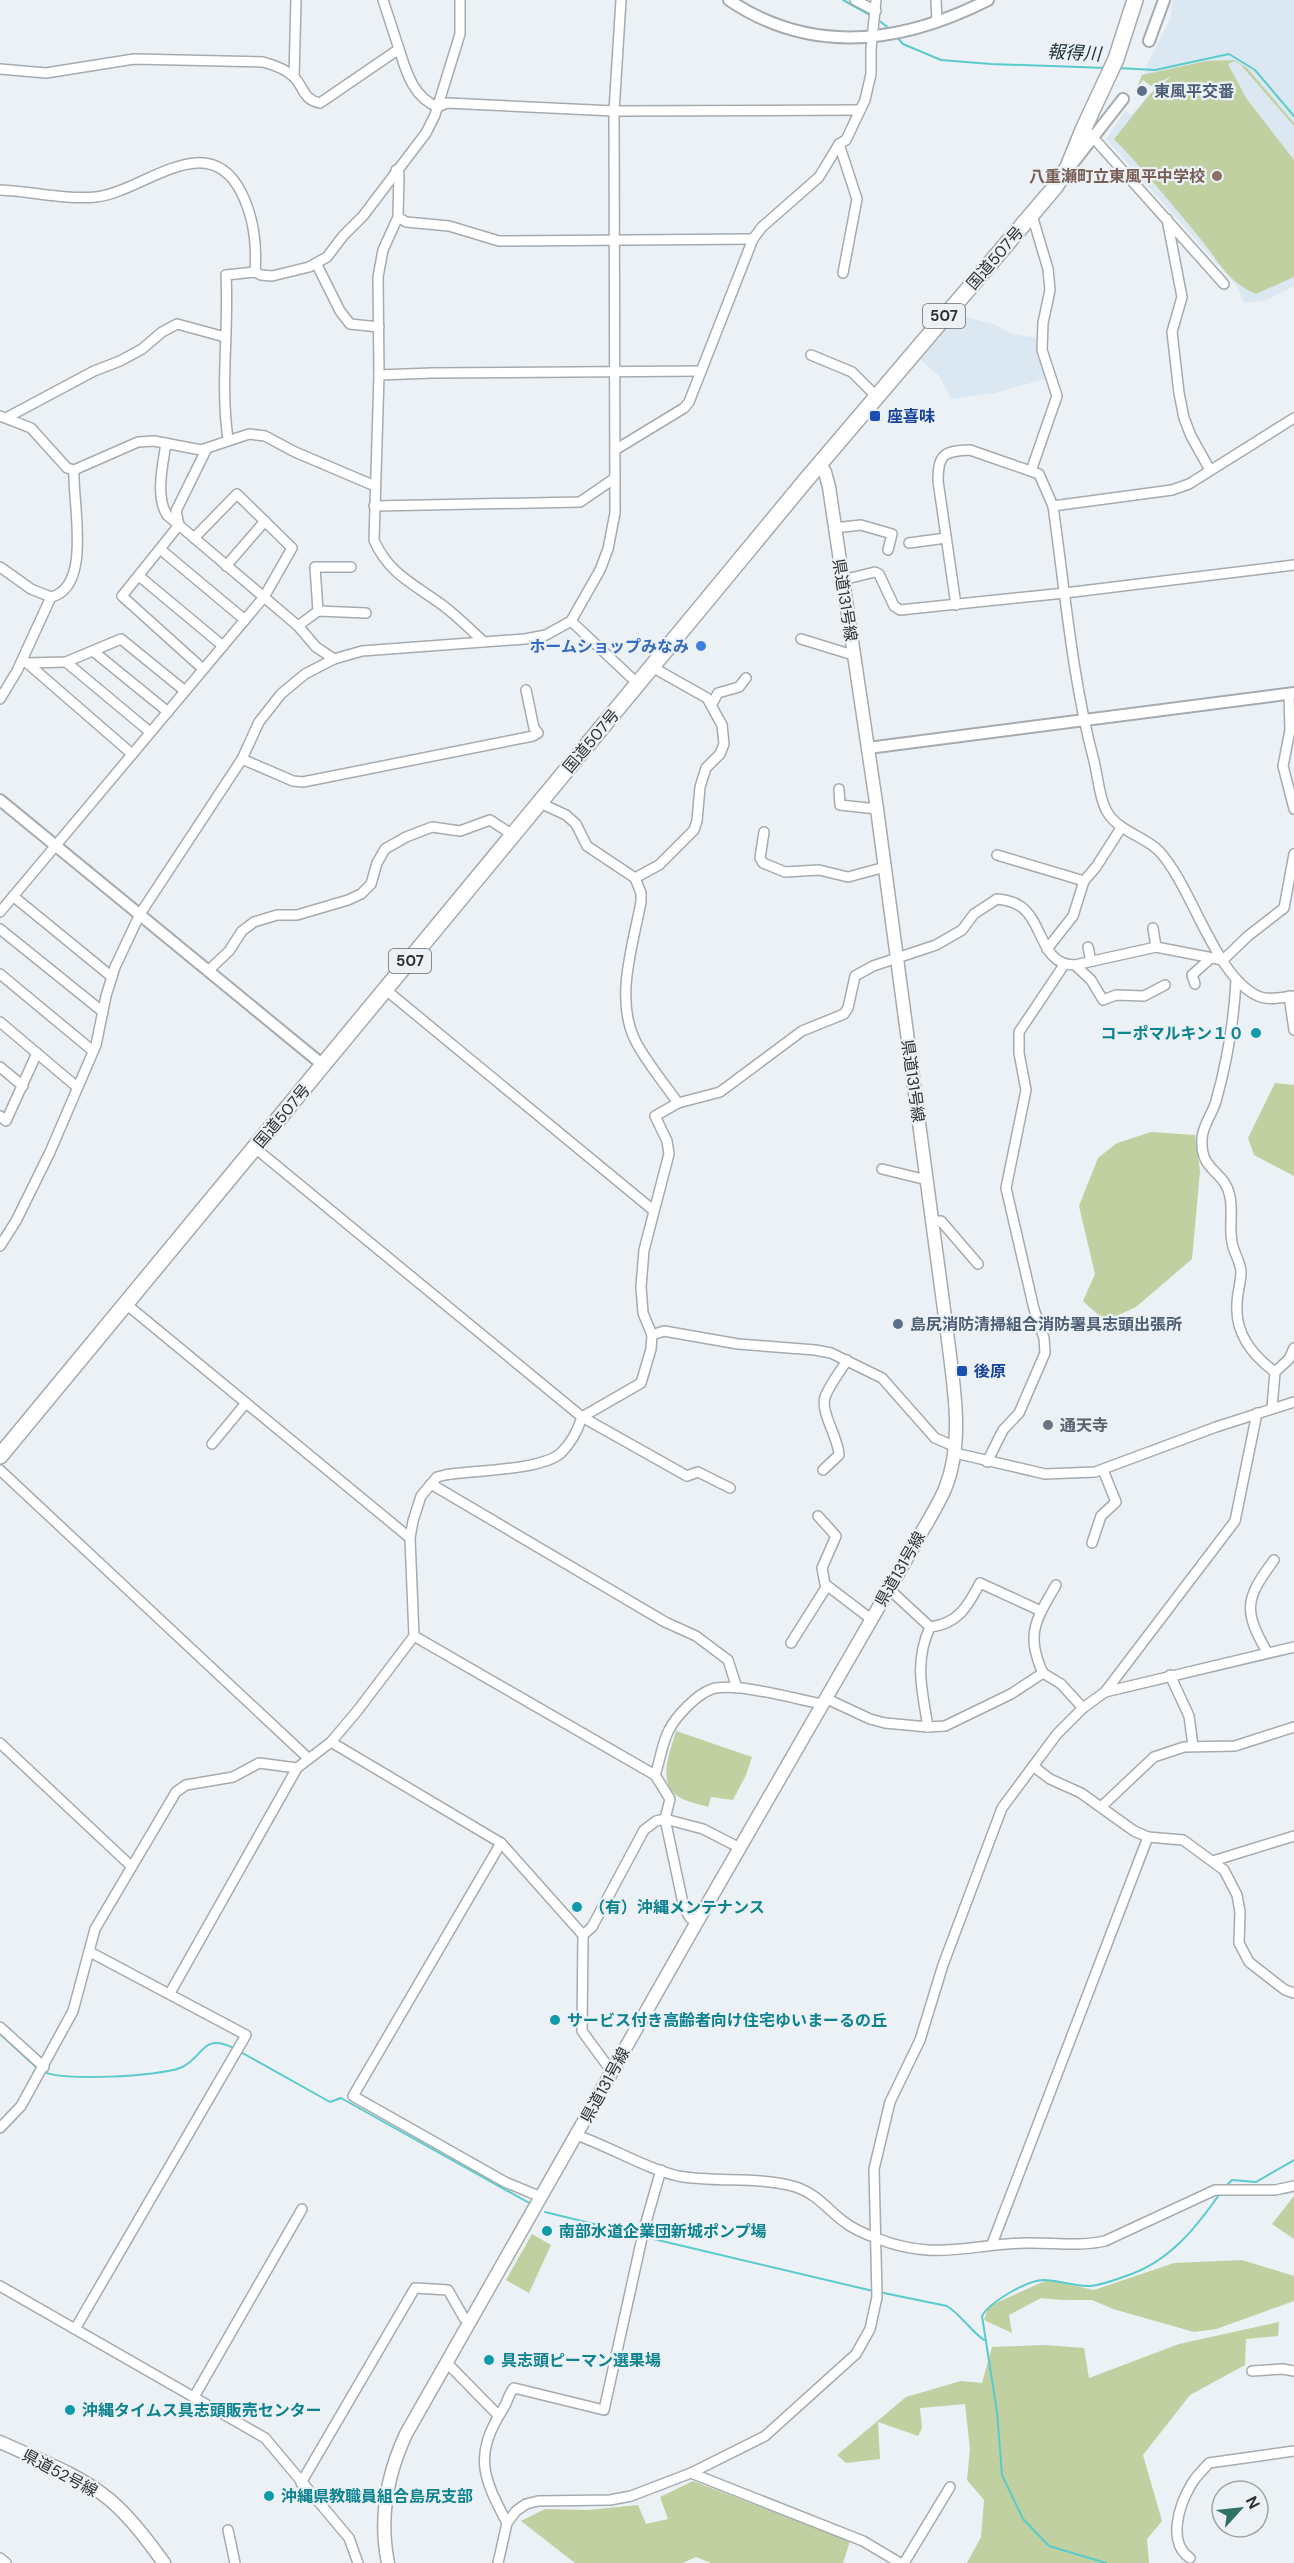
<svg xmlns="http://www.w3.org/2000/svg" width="1294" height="2563" viewBox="0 0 1294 2563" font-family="'DM Sans','Noto Sans JP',sans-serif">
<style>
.built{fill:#dbe8f2}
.green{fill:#c0d0a0}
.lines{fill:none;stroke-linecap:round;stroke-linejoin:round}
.stream{stroke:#5acbcc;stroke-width:2}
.minor-casing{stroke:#a5abaf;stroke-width:12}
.tertiary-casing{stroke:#a5abaf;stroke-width:14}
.secondary-casing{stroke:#a5abaf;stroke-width:15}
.trunk-casing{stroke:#a5abaf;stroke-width:18}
.minor{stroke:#fff;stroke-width:9}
.tertiary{stroke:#fff;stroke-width:10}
.secondary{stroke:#fff;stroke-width:12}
.trunk{stroke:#fff;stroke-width:15}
.service-dot{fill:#5c6f8a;stroke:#ebf1f5;stroke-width:2}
.education-dot{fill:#8d6e63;stroke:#ebf1f5;stroke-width:2}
.transit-dot{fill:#1a4fb4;stroke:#ebf1f5;stroke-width:2}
.shop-dot{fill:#3f7fe0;stroke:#ebf1f5;stroke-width:2}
.culture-dot{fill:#0f9aa8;stroke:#ebf1f5;stroke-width:2}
.worship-dot{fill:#6b7280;stroke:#ebf1f5;stroke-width:2}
.labels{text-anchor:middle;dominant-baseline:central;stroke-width:4.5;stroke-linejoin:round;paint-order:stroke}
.shield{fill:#ebf1f5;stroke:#676a6c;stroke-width:1.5}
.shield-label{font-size:15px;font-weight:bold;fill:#2e3032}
.service-label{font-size:16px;font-weight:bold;fill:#4e5e75;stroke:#ebf1f5;text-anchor:start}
.education-label{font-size:16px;font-weight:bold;fill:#785e54;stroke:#ebf1f5;text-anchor:end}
.street-label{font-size:16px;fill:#2e3032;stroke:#ebf1f5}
.transit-label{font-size:16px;font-weight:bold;fill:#164399;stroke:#ebf1f5;text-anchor:start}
.shop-label{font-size:16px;font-weight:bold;fill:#366cbe;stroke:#ebf1f5;text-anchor:end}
.culture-label{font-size:16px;font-weight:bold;fill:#0d838f;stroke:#ebf1f5;text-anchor:start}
.worship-label{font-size:16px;font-weight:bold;fill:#5b616d;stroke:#ebf1f5;text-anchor:start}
.water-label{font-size:18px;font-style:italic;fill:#1b3030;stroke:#ebf1f5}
</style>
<rect width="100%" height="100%" fill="#ebf1f5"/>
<g class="built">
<path d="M 1172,0 L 1294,0 L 1294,286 L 1267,300 L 1244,303 L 1237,286 L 1106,139 L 1125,111 L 1131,115 L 1154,89 L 1143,79 L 1146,66 L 1171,18 Z"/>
<path d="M 956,315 L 994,324 L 1011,334 L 1036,338 L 1037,354 L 1045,379 L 995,393 L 951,399 L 939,376 L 920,359 Z"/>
</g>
<g class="green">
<path d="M 1234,60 L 1247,68 L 1294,123 L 1294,126 L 1241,65 L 1234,61 L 1228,64 L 1246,98 L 1294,160 L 1294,277 L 1256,294 C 1225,280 1219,261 1199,237 C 1171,203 1144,170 1114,139 L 1150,94 L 1172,76 L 1151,86 L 1143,80 L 1136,90 L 1142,75 L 1206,61 Z"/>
<path d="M 1275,1083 L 1294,1085 L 1294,1176 L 1254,1155 L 1248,1138 Z"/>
<path d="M 1151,1132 L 1195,1135 L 1200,1171 L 1192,1259 L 1136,1307 L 1105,1321 L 1083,1301 L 1095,1274 L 1079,1206 L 1098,1158 L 1117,1143 Z"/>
<path d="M 676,1731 L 752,1757 L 746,1775 L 733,1800 L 711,1797 L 708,1807 C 699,1804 683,1801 676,1795 C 657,1779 671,1750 676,1731 Z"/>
<path d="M 1294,2196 L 1294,2239 L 1272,2224 Z"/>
<path d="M 532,2234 L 551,2245 L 529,2293 L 506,2280 Z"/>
<path d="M 1242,2260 L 1294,2276 L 1294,2301 L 1216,2329 L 1194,2332 L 1113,2309 L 1092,2300 L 1062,2300 L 1041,2298 L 1009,2315 L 1012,2333 L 984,2320 L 989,2306 L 1047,2280 L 1094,2290 L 1174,2263 Z"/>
<path d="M 1279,2322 L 1278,2336 L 1246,2339 L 1245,2365 L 1190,2395 L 1143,2455 L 1162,2521 L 1147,2539 L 1149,2563 L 967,2563 L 981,2537 L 984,2500 L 967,2480 L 970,2449 L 965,2404 L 920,2408 L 922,2428 L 918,2436 L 878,2422 L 880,2459 L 846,2463 L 837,2455 L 906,2397 L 961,2381 L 982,2383 L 992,2347 L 1044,2345 L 1084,2348 L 1089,2378 L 1179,2344 Z"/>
<path d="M 693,2481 L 850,2541 L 843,2563 L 711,2563 L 696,2557 L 683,2563 L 575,2563 L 521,2521 L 545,2509 L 588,2510 L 638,2505 L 646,2524 L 668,2519 L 660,2497 Z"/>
</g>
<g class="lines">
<g class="stream">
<path d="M 843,0 L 872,16"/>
<path d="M 877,19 L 891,30"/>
<path d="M 897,37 L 903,44 L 941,60 L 991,64 L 1107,68"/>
<path d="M 1118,68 L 1155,70 L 1229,54 L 1255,70 L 1294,116"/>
<path d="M 0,2034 L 37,2068"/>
<path d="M 239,2051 L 330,2102 L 341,2098 L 531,2204"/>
<path d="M 42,2071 C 61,2082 159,2076 180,2068 C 205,2058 200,2032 234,2048"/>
<path d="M 1224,2188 L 1232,2180 L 1256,2182 L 1294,2160"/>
<path d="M 545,2212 L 639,2235"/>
<path d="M 645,2237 L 873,2291"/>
<path d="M 879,2292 L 947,2306 C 961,2315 970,2330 984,2340"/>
<path d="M 1106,2563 L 1049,2546 L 1023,2519 L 1002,2475 L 997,2412 L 982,2316 C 990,2302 1027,2280 1044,2280 C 1059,2280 1075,2287 1090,2286 C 1101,2285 1115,2280 1126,2276 C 1169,2262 1196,2228 1221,2192"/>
</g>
<g class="minor-casing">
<g id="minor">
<path d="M 383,0 L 399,49"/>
<path d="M 855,0 L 876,11"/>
<path d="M 936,0 L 937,22"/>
<path d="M 0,69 L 46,73 L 134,59 L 263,62 C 274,65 286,69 294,77 C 304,87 303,100 320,103 L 399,49 C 406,71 413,98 438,107 L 447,103 L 614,111 L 860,110"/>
<path d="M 294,77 L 296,0"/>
<path d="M 1090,134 L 1224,284"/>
<path d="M 839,144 L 857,199 L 843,273"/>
<path d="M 396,170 L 399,174 L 398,217 L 383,250 L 378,277 L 379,375 L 374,540 C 389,575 416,585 445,607 C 459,618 471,630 484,642"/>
<path d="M 0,190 C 31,191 64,200 96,197 C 143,192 207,126 241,192 C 254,217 257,244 255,272"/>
<path d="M 398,217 L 406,222 L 449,226 L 499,241 L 753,239"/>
<path d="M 1167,219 L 1182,297 L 1172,332 L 1179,393 L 1184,418 L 1191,436 L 1210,470"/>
<path d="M 316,263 L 340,311 L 350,324 L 379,327"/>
<path d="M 811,355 L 852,372 L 877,397"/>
<path d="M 379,375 L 432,373 L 701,371"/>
<path d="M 0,416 L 31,428 L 67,468 L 74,470 L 138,442 L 154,441 L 201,450 L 249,434 L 265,436 L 295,452 L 375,486"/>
<path d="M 6,418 L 94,371 L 120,361 L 142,349 L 162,332 L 177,324 L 225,337"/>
<path d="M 228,439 C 220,384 229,330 226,275 L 255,272 L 261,275 L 272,276 L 309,267 L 327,257 L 343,236 L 363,216 L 426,133 L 435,115 L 460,34 L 460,0"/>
<path d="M 166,443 C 163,464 155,496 167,515 L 298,626 L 316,647 L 334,659"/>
<path d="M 615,450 L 684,408 L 689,402 L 753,239 L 762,227 L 819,177 L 839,144 L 846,140 L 865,100 L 871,74 L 871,49 L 876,0"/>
<path d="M 1031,471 L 1057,396 L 1042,350 L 1043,323 L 1050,290 L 1048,269 L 1032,215"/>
<path d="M 374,506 L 580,502 L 615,478"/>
<path d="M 1053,506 L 1172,490 L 1189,484 L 1294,418"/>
<path d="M 834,528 L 861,525 L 892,534 L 888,550"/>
<path d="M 909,543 L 946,538"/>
<path d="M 160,549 L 245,620"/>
<path d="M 226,566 L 265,521"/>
<path d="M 0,567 L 31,589 L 51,597 C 93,587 72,501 74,470"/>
<path d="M 139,576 L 223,646"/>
<path d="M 842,580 L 875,572 L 879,574 L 894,606 L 900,610 L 1065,593 L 1294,565"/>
<path d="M 956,605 L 938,481 C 938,454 944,451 970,450 L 1039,474 L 1053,506 C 1065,591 1072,678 1094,761 C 1098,777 1099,796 1106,810 C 1118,832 1143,835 1159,851 C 1192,886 1215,977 1258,996 C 1268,1001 1283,997 1294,996"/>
<path d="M 318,611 L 315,567 L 351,567"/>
<path d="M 571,621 L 638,684"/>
<path d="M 298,626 L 318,611 L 366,613"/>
<path d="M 801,639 L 853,655"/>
<path d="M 93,651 L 168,712"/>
<path d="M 26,662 L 132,754"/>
<path d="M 66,662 L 150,732"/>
<path d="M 27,663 L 66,662 L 121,639 L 185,691"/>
<path d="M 203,669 L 122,596 L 179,525 L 176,511 L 207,448"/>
<path d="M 1289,694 L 1290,730 L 1283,766 L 1294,809"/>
<path d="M 0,699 L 17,671 L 51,597"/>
<path d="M 712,704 L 718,693 L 739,687 L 746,678"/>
<path d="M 242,759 L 293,781 L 303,782 L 533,736 L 538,733 L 534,728 L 526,690"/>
<path d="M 839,789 L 840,805 L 877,809"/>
<path d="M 540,803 L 566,815 L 576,824 L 587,846 L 635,878 L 641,893 L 641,902 C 633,945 614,1000 636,1042 C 647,1063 664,1083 678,1103"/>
<path d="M 764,832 L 760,858 L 763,863 L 785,872 L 819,870 L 848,877 L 885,867"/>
<path d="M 997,855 L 1084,881"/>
<path d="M 635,878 L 659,865 L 694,830 L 697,821 L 700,787 L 706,768 L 720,754 L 724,744 L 722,725 L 707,698 L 652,667"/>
<path d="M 13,896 L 112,977"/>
<path d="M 0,912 L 264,597 L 292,548 L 237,494 L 194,538"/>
<path d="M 1153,928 L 1156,947"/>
<path d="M 0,929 L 103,1012"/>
<path d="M 1088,947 L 1091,961"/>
<path d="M 1047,949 L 1073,916 L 1084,881 L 1096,867 L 1121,828"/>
<path d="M 1075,965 L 1091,980 L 1103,1000 L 1116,995 L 1144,996 L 1165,985"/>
<path d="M 208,971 L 229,951 L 242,931 L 254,922 L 277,915 L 297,915 L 348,900 L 361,894 L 371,884 L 377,863 L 385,849 L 406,837 L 432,827 L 460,831 L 490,820 L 513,835"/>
<path d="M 0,974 L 93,1051"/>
<path d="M 1236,980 C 1234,1020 1227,1062 1216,1101 C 1213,1113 1202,1126 1202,1139 C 1200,1173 1225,1169 1230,1197 C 1233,1211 1229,1227 1232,1242 C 1233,1252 1241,1262 1241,1272 C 1241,1283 1237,1293 1237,1304 C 1235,1334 1252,1355 1275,1372"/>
<path d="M 1195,984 L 1192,975 L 1211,958"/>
<path d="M 386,990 L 653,1210"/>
<path d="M 1289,996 L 1294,1030"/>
<path d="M 0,1022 L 77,1087"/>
<path d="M 0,1067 L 23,1086"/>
<path d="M 0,1116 L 6,1121 L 37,1053"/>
<path d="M 255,1148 L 582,1417 L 687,1476 L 698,1472 L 730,1488"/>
<path d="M 882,1169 L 927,1180"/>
<path d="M 933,1221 L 941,1221 L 978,1264"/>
<path d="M 0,1246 L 16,1221 L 50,1152 L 96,1045 L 106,996 L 115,967 L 140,914 L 242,759 L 259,722 L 281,694 L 305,674 L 334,659 L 362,651 L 525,639 L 546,635 L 571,621 L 600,570 L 608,549 L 615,513 L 614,111 L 621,0"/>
<path d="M 126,1304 L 410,1538"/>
<path d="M 652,1335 L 664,1331 L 738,1344 L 815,1350 L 831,1353 L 882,1378 L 935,1438 L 956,1447"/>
<path d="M 1272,1408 L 1275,1372 L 1289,1359 L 1294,1348"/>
<path d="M 212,1444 L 246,1403"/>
<path d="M 955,1453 L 1045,1474 L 1095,1472 L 1216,1427 L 1294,1402"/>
<path d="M 987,1462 L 1003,1430 L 1019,1413 L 1045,1353 L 1044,1338 L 1034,1309 L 1006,1188 L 1026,1090 L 1019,1053 L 1019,1032 L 1064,965"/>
<path d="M 0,1470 L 308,1758"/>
<path d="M 823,1470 L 839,1455 C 839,1439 820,1412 825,1397 C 830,1384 840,1372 847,1360"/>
<path d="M 431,1484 L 665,1622 L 696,1636 L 728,1660 L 737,1688"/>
<path d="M 818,1516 L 836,1536 L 822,1568 L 825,1584 L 871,1619"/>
<path d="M 1092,1543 L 1101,1516 L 1116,1502 L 1103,1470"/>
<path d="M 889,1589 L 930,1627 C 958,1624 968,1606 980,1583 L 1041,1611"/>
<path d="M 414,1636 L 655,1775 L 670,1799 L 665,1819 L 684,1908 L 690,1918 L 697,1922"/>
<path d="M 791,1643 L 827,1586"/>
<path d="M 1267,1652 C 1243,1610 1245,1599 1274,1560"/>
<path d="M 1043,1673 C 1025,1634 1036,1620 1056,1585"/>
<path d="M 1170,1675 L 1189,1716 L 1193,1746"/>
<path d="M 1105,1692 L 1294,1647"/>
<path d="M 825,1698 L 870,1719 L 885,1723 L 928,1727 L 945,1726 L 1011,1694 L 1043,1673 L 1061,1684 L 1083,1708"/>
<path d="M 928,1727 C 922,1690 914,1662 930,1627"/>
<path d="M 331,1742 L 501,1843 L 583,1935 L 582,2031 L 612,2072"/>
<path d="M 0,1743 L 131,1866"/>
<path d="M 1033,1766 L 1050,1779 L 1081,1793 L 1134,1831 L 1148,1837 L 1183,1840 L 1224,1870 L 1237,1895 L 1240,1912 L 1239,1943 L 1249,1962 L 1285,1990 L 1294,1993"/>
<path d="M 655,1775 C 660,1761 662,1743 669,1730 C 676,1716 697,1694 712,1689 C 736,1682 796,1699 822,1704"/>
<path d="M 1101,1807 L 1154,1757 L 1184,1747 L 1235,1746 L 1294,1727"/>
<path d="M 501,1843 L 353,2096 L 505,2182 L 541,2197"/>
<path d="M 1213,1861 L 1294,1836"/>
<path d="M 583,1935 L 592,1927 L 644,1830 L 656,1821 L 665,1819 L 703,1829 L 740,1848"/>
<path d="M 170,1993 L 297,1768 L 331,1742 L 358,1710 L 414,1636 L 410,1538 L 413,1521 L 421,1496 L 437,1477 L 445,1475 C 473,1470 540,1471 561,1453 C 571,1443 578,1430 582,1417 L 641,1383 L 651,1349 L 652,1335 L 643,1313 L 641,1287 L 644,1250 L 669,1154 L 667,1141 L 655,1116 L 678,1103 L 720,1092 L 802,1031 L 844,1014 L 848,1008 L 855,976 L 873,966 L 936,945 L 962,930 L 974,914 L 997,899 C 1005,900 1013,901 1020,906 C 1044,922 1040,965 1075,965 L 1156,947 L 1223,960 L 1248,936 L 1284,908 L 1294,854"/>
<path d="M 0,2027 L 44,2067"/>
<path d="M 0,2128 L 21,2106 L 73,2011 L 95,1929 L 176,1792 L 186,1785 L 233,1777 L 259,1763 L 297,1768"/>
<path d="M 576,2135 C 609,2146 646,2169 678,2176 C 717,2183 758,2176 796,2187 C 817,2194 827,2209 843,2221 C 853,2229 865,2234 876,2238 C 933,2261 967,2245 1024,2243 C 1051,2242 1078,2247 1105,2241 L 1215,2190 L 1275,2190 L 1294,2186"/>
<path d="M 992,2244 L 1148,1837"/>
<path d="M 0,2286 L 265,2438 L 349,2538 L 358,2563"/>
<path d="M 75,2329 L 246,2035 L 90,1952"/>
<path d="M 447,2363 L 498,2415"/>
<path d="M 1252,2371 L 1283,2369 L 1294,2371"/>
<path d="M 194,2397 L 302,2209"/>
<path d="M 691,2473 L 863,2541 L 900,2563"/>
<path d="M 301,2483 L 415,2288 L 448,2290 L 464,2318 L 470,2322"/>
<path d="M 507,2523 C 483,2477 473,2456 503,2409 C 508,2402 508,2394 514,2388 L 604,2410 L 644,2229 L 661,2170"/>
<path d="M 228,2530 L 235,2563"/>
<path d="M 0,2558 L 6,2563"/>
<path d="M 1190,2558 C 1167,2543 1179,2505 1191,2485 C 1195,2477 1203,2470 1209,2463 L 1294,2451"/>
<path d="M 498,2563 L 507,2523 L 516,2511 L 526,2504 L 538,2501 L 610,2500 L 631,2496 L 691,2473 L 765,2436 L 856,2354 L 870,2329 L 877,2297 L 874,2169 L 890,2102 L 920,2040 L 943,1965 L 1002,1808 L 1057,1734 L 1083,1708 L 1105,1692 L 1235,1521 L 1257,1413"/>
<path d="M 904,2563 L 950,2487"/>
</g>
</g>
<g class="tertiary-casing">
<g id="tertiary">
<path d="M 729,0 C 812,56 903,43 988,0"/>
<path d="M 1149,41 L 1164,0"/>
<path d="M 1073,163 L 1123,99"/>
<path d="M 868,748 L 1294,693"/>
<path d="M 0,800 L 323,1065"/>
</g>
</g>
<g class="secondary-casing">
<g id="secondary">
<path d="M 0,2442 C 37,2459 79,2474 110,2500 C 131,2518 148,2541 164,2563"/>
<path d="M 388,2563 C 379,2519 387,2475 406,2434 L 697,1922 L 911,1551 C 922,1530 936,1510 945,1489 C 965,1439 953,1384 947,1332 L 877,809 L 829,487 L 825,472 L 820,465"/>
</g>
</g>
<g class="trunk-casing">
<path id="trunk" d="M 0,1456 L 806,480 L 1055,187 L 1068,167 L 1083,130 L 1116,59 L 1135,0"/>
</g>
<use href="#minor" class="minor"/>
<use href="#tertiary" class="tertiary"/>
<use href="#secondary" class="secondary"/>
<use href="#trunk" class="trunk"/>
</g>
<g class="service-dot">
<circle cx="1142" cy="91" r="6"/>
<circle cx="898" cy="1324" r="6"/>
</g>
<circle class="education-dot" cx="1217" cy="176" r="6"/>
<g class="transit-dot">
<rect x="869" y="410" width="12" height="12" rx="3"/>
<rect x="956" y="1365" width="12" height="12" rx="3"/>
</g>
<circle class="shop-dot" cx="701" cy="646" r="6"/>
<g class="culture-dot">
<circle cx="1256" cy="1033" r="6"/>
<circle cx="577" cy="1907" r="6"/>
<circle cx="555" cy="2020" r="6"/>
<circle cx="547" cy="2231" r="6"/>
<circle cx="489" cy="2360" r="6"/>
<circle cx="70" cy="2410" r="6"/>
<circle cx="269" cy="2496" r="6"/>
</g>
<circle class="worship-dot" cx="1048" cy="1425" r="6"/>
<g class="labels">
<g class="shield">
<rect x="923" y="304" width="42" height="24" rx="4.5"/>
<rect x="389" y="949" width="42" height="24" rx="4.5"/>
</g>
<g class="shield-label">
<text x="944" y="316">507</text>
<text x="410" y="961">507</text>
</g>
<g class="service-label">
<text x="1154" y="91">東風平交番</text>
<text x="910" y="1324">島尻消防清掃組合消防署具志頭出張所</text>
</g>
<g class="education-label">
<text x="1205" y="176">八重瀬町立東風平中学校</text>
</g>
<g class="street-label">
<text transform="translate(995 258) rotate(-49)">国道507号</text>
<text transform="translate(845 600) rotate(81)">県道131号線</text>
<text transform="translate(591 741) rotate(-50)">国道507号</text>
<text transform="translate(913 1081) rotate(82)">県道131号線</text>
<text transform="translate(282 1116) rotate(-50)">国道507号</text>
<text transform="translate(900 1569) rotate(-60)">県道131号線</text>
<text transform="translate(605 2085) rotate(-61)">県道131号線</text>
<text transform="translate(60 2473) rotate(28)">県道52号線</text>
</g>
<g class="transit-label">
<text x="887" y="416">座喜味</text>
<text x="974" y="1371">後原</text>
</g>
<g class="shop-label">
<text x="689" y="646">ホームショップみなみ</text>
</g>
<g class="culture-label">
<text x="1244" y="1033" text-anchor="end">コーポマルキン１０</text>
<text x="589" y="1907">（有）沖縄メンテナンス</text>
<text x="567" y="2020">サービス付き高齢者向け住宅ゆいまーるの丘</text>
<text x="559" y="2231">南部水道企業団新城ポンプ場</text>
<text x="501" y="2360">具志頭ピーマン選果場</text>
<text x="82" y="2410">沖縄タイムス具志頭販売センター</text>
<text x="281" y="2496">沖縄県教職員組合島尻支部</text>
</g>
<g class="worship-label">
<text x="1060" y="1425">通天寺</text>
</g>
<g class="water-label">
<text transform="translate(1074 53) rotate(3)">報得川</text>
</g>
</g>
<g transform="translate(1240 2509) rotate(63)"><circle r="28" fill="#ebf1f5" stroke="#9fa4a7" stroke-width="1.5"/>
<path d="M0-4.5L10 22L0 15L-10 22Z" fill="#2e7264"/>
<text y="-9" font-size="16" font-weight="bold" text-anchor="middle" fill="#2e3032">N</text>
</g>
</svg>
